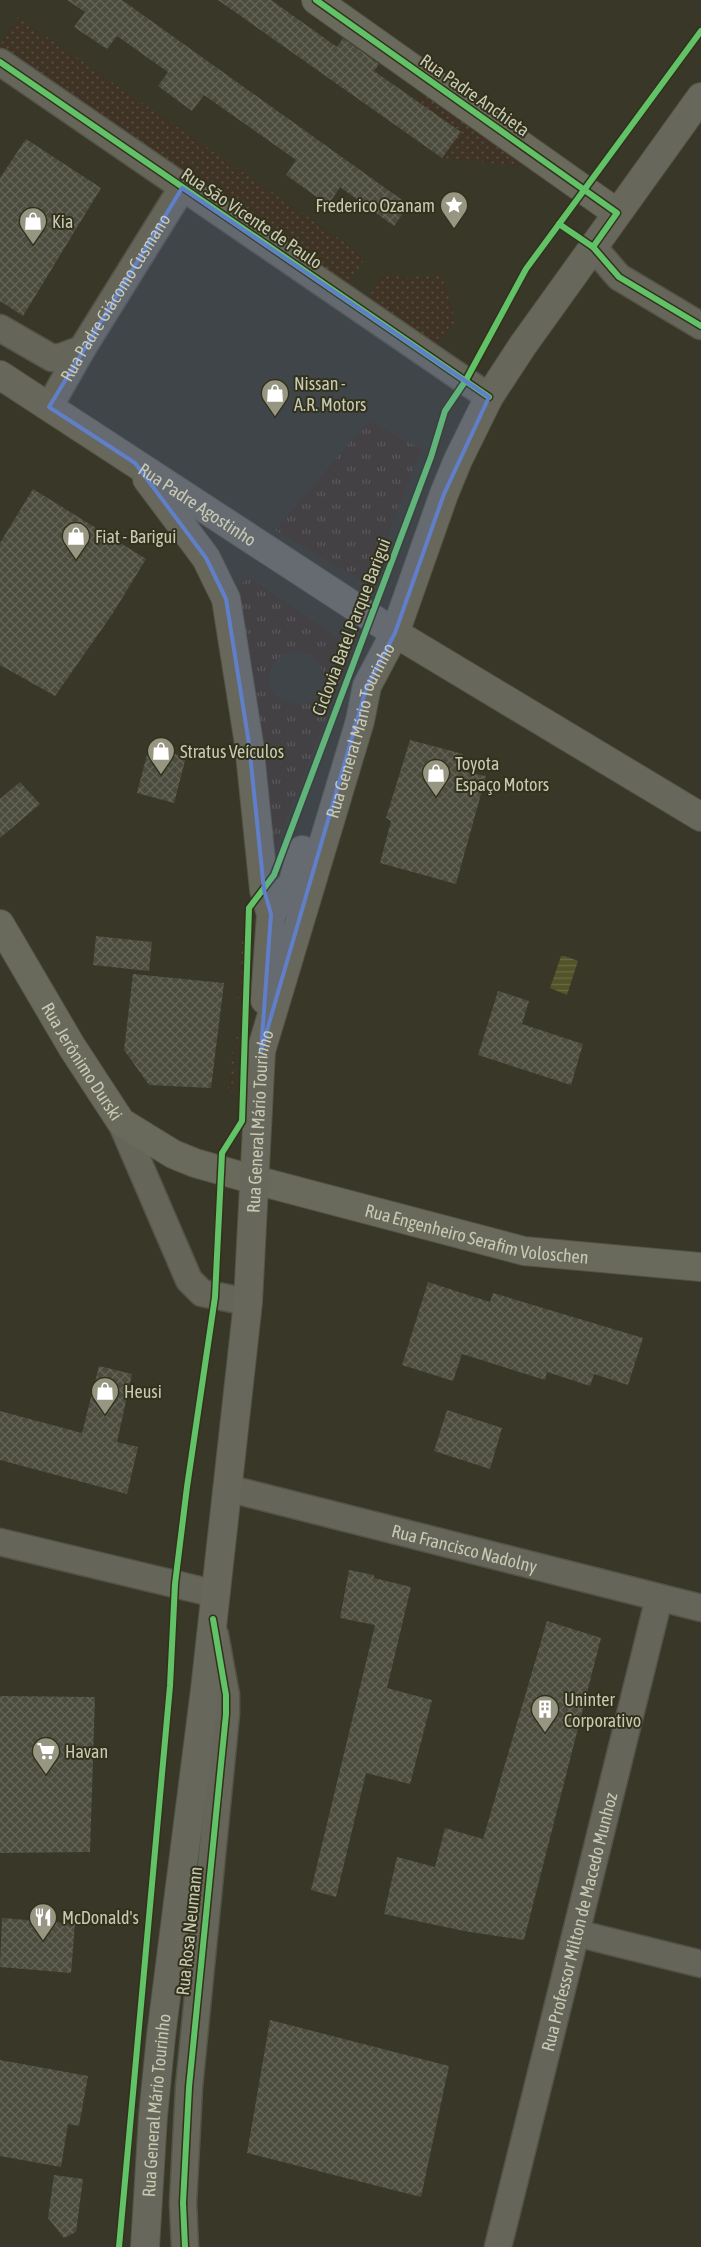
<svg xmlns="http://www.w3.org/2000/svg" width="701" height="2247" viewBox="0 0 701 2247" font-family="'Asap Condensed',sans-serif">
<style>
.grass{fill:url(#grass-dots)}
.park{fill:url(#park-tufts);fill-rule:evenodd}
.water{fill:url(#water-rules)}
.building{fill:url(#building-cross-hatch)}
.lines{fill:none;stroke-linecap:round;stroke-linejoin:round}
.street-casing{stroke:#535348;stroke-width:29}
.secondary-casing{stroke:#535348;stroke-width:30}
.primary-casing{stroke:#545446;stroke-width:30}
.street{stroke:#656559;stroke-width:26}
.secondary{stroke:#6a6a5c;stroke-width:28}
.primary{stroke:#67675b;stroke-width:28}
.cycleway-casing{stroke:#32321c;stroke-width:9}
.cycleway{stroke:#61c268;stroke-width:6}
.marked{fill:#617fc9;fill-opacity:0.2;stroke:#617fc9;stroke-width:4;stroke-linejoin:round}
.labels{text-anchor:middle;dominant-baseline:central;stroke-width:4;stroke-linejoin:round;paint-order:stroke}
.street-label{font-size:18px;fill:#c8c9b2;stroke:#32321c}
.poi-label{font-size:18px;fill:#c8c9b2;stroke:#32321c;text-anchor:start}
</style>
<defs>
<pattern id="grass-dots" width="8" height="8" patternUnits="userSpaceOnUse" patternTransform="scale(1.25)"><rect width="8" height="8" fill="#3e3325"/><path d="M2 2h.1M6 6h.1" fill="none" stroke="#584f42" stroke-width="1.8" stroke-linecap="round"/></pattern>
<pattern id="park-tufts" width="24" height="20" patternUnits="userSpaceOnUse" patternTransform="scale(1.25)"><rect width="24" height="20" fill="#3e3325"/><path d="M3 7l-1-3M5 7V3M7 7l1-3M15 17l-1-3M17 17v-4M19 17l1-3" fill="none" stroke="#584f42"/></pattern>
<pattern id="water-rules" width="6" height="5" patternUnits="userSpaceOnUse" patternTransform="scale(1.25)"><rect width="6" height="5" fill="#535329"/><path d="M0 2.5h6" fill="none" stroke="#6a6a46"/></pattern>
<pattern id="building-cross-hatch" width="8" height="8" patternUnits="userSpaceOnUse" patternTransform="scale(1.25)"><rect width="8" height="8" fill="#4c4c3e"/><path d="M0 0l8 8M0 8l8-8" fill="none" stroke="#646458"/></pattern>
</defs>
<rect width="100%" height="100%" fill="#383728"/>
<g class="grass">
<path d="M 18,17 L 366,257 L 347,285 L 0,45 Z"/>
<path d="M 426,89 L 523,163 L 521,166 L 442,158 L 461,132 L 417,101 Z"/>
<path d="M 383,273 L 407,278 L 441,274 L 452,308 L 454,324 L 441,340 L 432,346 L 368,297 Z"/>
<path d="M 242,941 L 245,941 L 241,1001 L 238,999 Z"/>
<path d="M 235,1037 L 238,1037 L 231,1097 L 227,1095 Z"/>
</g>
<g class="park">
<path d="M 369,420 L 421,449 L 369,585 L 275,530 Z"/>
<path d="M 250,578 L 345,643 L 349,657 L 275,850 L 239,586 ZM 296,651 C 308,653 318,658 322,670 C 338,724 237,707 279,657 Z"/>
</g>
<path class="water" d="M 561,956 L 565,956 L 578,961 L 567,995 L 550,988 Z"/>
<g class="building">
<path d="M 67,0 L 122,0 L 409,205 L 394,226 L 340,187 L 328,205 L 286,175 L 296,160 L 204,95 L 192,111 L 158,86 L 168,72 L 117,36 L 107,49 L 74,27 L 85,12 Z"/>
<path d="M 218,0 L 271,0 L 337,47 L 343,38 L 379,64 L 374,71 L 461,132 L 442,158 Z"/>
<path d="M 26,139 L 101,188 L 23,316 L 0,301 L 0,178 Z"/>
<path d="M 33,489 L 146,559 L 113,613 L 55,696 L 0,665 L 0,543 Z"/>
<path d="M 410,740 L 463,754 L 460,771 L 486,776 L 456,884 L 380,863 L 391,821 L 386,818 Z"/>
<path d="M 149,747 L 186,757 L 174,803 L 137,793 Z"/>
<path d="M 20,782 L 40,804 L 0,838 L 0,799 Z"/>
<path d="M 96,936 L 152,942 L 149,971 L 93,965 Z"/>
<path d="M 133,974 L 224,983 L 211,1088 L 149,1085 L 124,1050 Z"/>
<path d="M 498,991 L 529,1001 L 522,1024 L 583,1044 L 571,1085 L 478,1055 Z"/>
<path d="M 428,1282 L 490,1302 L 493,1293 L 643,1338 L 628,1385 L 594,1374 L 590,1386 L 547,1372 L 545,1380 L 462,1354 L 453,1381 L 402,1365 Z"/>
<path d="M 99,1366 L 132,1374 L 117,1442 L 138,1447 L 127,1494 L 0,1460 L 0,1411 L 82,1433 Z"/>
<path d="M 447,1410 L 502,1428 L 490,1469 L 434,1451 Z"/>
<path d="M 349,1570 L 374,1575 L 374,1578 L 411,1587 L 387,1688 L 432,1700 L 410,1784 L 366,1773 L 336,1897 L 311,1890 L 375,1625 L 340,1618 Z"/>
<path d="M 547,1621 L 601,1638 L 524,1940 L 464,1931 L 384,1914 L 397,1857 L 435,1867 L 445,1828 L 483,1839 Z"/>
<path d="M 0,1696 L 95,1697 L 90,1852 L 0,1853 Z"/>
<path d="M 2,1918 L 75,1924 L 71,1973 L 0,1967 Z"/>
<path d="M 270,2020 L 449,2066 L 421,2197 L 247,2153 Z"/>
<path d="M 0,2060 L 88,2076 L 79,2126 L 68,2124 L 61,2167 L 0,2156 Z"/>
<path d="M 54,2175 L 83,2179 L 76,2232 L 64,2238 L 48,2218 Z"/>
</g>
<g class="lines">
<g class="street-casing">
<g id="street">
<path d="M 0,62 L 489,397"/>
<path d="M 593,247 L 619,277 L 701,326"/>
<path d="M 0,328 L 52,358 L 61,357 L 82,349"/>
<path id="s1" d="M 49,407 L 82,349 L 182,188"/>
<path d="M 121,1122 L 189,1280 L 202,1293 L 248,1302"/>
<path id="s2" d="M 227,1488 L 701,1608"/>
<path d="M 0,1542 L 216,1594"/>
<path d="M 576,1933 L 701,1964"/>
<path d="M 185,2247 L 183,2203 L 189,2087 L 226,1714 L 226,1695 L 215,1635"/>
<path id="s3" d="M 498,2247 L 659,1598"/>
</g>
</g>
<g class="secondary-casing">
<g id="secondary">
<path d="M 316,0 L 617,213"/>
<path id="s4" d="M 0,924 L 72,1047 L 121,1122 L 173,1154 L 195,1163 L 255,1180 L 524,1251 L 701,1267"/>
</g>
</g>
<g class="primary-casing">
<g id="primary">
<path id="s5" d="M 0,375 L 395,633 L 701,817"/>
<path d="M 147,479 L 206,558 L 226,599 L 249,744 L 264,890 L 271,914 L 265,1000"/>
<path d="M 271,914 L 293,882 L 302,850"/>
<path id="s6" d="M 145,2247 L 153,2116 L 161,2036 L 205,1690 L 248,1302 L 261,1051 L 360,721 L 367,686 L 395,633 L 444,494 L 458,460 L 489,397 L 523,345 L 701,97"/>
</g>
</g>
<use href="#street" class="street"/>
<use href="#secondary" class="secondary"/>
<use href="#primary" class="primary"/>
<g class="cycleway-casing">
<g id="cycleway">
<path d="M 316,0 L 617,213 L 593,247"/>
<path d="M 0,62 L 489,397"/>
<path d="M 559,224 L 593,247 L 619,277 L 701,326"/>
<path d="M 119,2247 L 170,1686 L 175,1584 L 187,1487 L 215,1297 L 222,1153 L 242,1121 L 249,908 L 274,875 L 431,457 L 445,411 L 466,380 L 526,269 L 701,31"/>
<path d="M 185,2247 L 183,2203 L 189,2087 L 226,1714 L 226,1695 L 213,1619"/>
</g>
</g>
<use href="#cycleway" class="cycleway"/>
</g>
<path class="marked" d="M 182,188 L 489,397 L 444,494 L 395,633 L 367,686 L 261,1051 L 271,914 L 264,890 L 249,744 L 226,599 L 206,558 L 135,463 L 49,407 Z"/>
<defs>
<g id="sight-pin" transform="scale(1.4375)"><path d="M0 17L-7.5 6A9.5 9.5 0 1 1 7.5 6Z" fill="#969682" stroke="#32321c"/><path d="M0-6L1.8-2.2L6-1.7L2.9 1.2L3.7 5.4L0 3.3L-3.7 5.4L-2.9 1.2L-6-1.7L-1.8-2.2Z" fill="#fff"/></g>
<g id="shop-pin" transform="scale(1.4375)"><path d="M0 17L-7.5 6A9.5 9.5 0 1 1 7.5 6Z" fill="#969682" stroke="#32321c"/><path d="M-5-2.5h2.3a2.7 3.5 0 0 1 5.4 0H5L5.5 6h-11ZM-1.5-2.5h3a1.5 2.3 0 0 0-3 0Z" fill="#fff"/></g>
<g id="building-pin" transform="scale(1.4375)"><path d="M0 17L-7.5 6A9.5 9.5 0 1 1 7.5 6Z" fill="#969682" stroke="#32321c"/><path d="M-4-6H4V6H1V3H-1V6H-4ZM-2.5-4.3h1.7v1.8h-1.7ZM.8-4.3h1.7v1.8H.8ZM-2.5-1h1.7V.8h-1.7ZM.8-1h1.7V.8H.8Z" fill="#fff"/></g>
<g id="supermarket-pin" transform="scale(1.4375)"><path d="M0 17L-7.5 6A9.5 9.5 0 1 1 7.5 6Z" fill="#969682" stroke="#32321c"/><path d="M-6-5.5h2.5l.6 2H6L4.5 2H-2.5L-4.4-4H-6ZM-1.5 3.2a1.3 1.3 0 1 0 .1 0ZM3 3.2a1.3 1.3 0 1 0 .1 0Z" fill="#fff"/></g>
<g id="restaurant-pin" transform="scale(1.4375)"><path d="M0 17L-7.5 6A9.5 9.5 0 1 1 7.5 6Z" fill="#969682" stroke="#32321c"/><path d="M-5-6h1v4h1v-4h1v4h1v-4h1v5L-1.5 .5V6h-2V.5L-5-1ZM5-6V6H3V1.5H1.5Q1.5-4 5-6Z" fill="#fff"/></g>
</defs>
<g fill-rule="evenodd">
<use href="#sight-pin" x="454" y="205"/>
<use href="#shop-pin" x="33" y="221"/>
<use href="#shop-pin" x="275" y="393"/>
<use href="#shop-pin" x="76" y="536"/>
<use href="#shop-pin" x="161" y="751"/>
<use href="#shop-pin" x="436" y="773"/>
<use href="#shop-pin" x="105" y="1391"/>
<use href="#building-pin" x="545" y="1709"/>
<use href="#supermarket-pin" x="46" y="1751"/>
<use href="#restaurant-pin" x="43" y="1917"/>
</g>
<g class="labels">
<g class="street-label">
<text transform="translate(475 95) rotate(35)">Rua Padre Anchieta</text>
<text transform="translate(252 218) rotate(34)">Rua São Vicente de Paulo</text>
<text stroke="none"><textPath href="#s1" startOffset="128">Rua Padre Giácomo Cusmano</textPath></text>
<text stroke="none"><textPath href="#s5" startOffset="236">Rua Padre Agostinho</textPath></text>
<text transform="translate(351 627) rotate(-69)">Ciclovia Batel Parque Barigui</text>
<text stroke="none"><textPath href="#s6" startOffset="1538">Rua General Mário Tourinho</textPath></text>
<text stroke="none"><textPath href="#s4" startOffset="160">Rua Jerônimo Durski</textPath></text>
<text stroke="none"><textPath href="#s6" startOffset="1132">Rua General Mário Tourinho</textPath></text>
<text stroke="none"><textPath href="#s4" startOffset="608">Rua Engenheiro Serafim Voloschen</textPath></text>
<text stroke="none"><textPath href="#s2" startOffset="245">Rua Francisco Nadolny</textPath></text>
<text stroke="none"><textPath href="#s3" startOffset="335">Rua Professor Milton de Macedo Munhoz</textPath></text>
<text transform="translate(189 1931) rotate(-84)">Rua Rosa Neumann</text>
<text stroke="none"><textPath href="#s6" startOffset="142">Rua General Mário Tourinho</textPath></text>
</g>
<g class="poi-label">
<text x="435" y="205" text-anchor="end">Frederico Ozanam</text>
<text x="52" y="221">Kia</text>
<text x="294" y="383">Nissan -<tspan x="294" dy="21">A.R. Motors</tspan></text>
<text x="95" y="536">Fiat - Barigui</text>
<text x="180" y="751">Stratus Veículos</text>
<text x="455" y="763">Toyota<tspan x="455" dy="21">Espaço Motors</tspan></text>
<text x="124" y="1391">Heusi</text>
<text x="564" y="1699">Uninter<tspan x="564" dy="21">Corporativo</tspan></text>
<text x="65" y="1751">Havan</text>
<text x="62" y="1917">McDonald's</text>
</g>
</g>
</svg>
